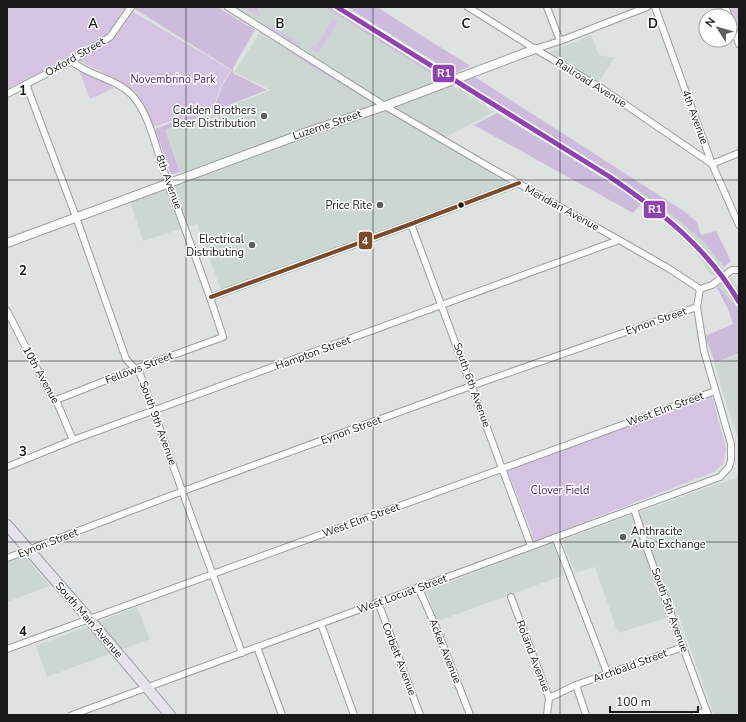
<svg xmlns="http://www.w3.org/2000/svg" width="746" height="722" viewBox="0 0 746 722" font-family="'Nunito Sans',sans-serif">
<style>
.built{fill:#ccd7d1}
.green{fill:#d4c4e2}
.forest{fill:#ccbbda}
.lines{fill:none;stroke-linecap:round;stroke-linejoin:round}
.minor-casing{stroke:#9b9e9d;stroke-width:8}
.tertiary-casing{stroke:#9b9e9d;stroke-width:10}
.primary-casing{stroke:#a09ca6;stroke-width:12}
.minor{stroke:#fafbfa;stroke-width:6}
.tertiary{stroke:#fafbfa;stroke-width:8}
.primary{stroke:#e6e2e9;stroke-width:10}
.bus-1-casing{stroke:#fff;stroke-width:7}
.bus-1{stroke:#7a4b2a;stroke-width:4}
.rail-1-casing{stroke:#fff;stroke-width:8}
.rail-1{stroke:#8e44ad;stroke-width:5}
.grid{fill:none;stroke:#171a18;stroke-width:1;stroke-opacity:0.55}
.poi-dot{fill:#5d605e;stroke:#fff;stroke-width:1.5}
.bus-dot{fill:#171a18;stroke:#fff;stroke-width:1.5}
.labels{text-anchor:middle;dominant-baseline:central;stroke-width:3;stroke-linejoin:round;paint-order:stroke}
.street-label{font-size:11px;fill:#171a18;stroke:#fff}
.park-label{font-size:11px;fill:#50246a;stroke:#fff}
.poi-label{font-size:11px;fill:#171a18;stroke:#fff;text-anchor:end}
.grid-label{font-size:13px;text-anchor:middle;font-weight:bold;fill:#171a18;stroke:#fff;stroke-width:3;stroke-linejoin:round;paint-order:stroke}
.line-badge{stroke:#fff;stroke-width:1.5}
.badge-label{font-size:11px;text-anchor:middle;font-weight:bold;fill:#fff}
</style>
<rect width="100%" height="100%" fill="#dee3e1"/>
<g class="built">
<path d="M 235,7 L 325,7 L 456,89 L 463,82 L 632,186 L 676,218 L 703,241 L 724,268 L 712,276 L 694,250 L 643,203 L 496,111 L 460,91 L 494,112 L 440,140 L 508,183 L 221,290 L 197,224 L 143,241 L 130,201 L 184,181 L 165,130 L 271,90 L 234,72 L 257,37 L 262,24 Z"/>
<path d="M 330,7 L 345,7 L 453,76 L 445,80 Z"/>
<path d="M 591,35 L 599,55 L 614,58 L 599,82 L 548,53 Z"/>
<path d="M 731,277 L 739,290 L 739,310 L 735,303 L 718,286 Z"/>
<path d="M 739,354 L 739,440 L 723,394 L 715,364 Z"/>
<path d="M 739,472 L 739,715 L 714,715 L 678,614 L 618,633 L 595,567 L 575,573 L 562,540 L 715,485 L 736,478 Z"/>
<path d="M 553,543 L 564,575 L 438,621 L 426,591 Z"/>
<path d="M 24,556 L 50,586 L 7,602 L 7,562 Z"/>
<path d="M 137,607 L 150,639 L 47,677 L 36,646 Z"/>
</g>
<g class="green">
<path d="M 7,7 L 125,7 L 231,70 L 221,86 L 214,106 L 154,127 L 137,93 L 114,78 L 72,57 L 7,89 Z"/>
<path d="M 240,7 L 258,7 L 257,10 L 260,14 L 259,16 L 250,11 Z"/>
<path d="M 730,7 L 739,7 L 739,32 Z"/>
<path d="M 333,19 L 339,22 L 318,53 L 310,48 L 313,45 L 316,47 Z"/>
<path d="M 266,23 L 301,44 L 297,45 L 268,27 Z"/>
<path d="M 287,49 L 369,100 L 371,102 L 285,50 Z"/>
<path d="M 79,70 L 106,83 L 114,88 L 90,99 Z"/>
<path d="M 712,396 L 726,449 L 723,464 L 714,472 L 535,541 L 507,469 Z"/>
</g>
<g class="forest">
<path d="M 136,7 L 217,7 L 255,30 L 233,68 L 233,73 L 267,90 L 165,130 L 180,172 L 171,175 L 155,129 L 215,106 L 222,86 L 232,70 L 135,9 Z"/>
<path d="M 325,7 L 329,7 L 442,78 L 440,79 Z"/>
<path d="M 347,7 L 377,7 L 470,66 L 454,74 Z"/>
<path d="M 475,77 L 682,210 L 697,222 L 701,235 L 716,231 L 731,261 L 724,267 L 703,241 L 676,218 L 632,186 L 463,81 Z"/>
<path d="M 497,113 L 571,158 L 642,203 L 633,213 L 474,125 Z"/>
<path d="M 718,286 L 734,303 L 739,310 L 739,353 L 715,363 L 705,336 L 733,324 L 728,309 L 717,288 Z"/>
</g>
<g class="lines">
<g class="minor-casing">
<g id="minor">
<path d="M 228,7 L 385,106 L 491,168 L 619,240 L 668,268 L 700,289"/>
<path d="M 468,7 L 535,49 L 601,88 L 712,164"/>
<path d="M 547,7 L 560,41"/>
<path d="M 655,7 L 712,164 L 739,225"/>
<path d="M 725,7 L 729,16"/>
<path d="M 730,20 L 739,44"/>
<path d="M 535,49 L 560,41 L 647,7"/>
<path d="M 26,84 L 76,217 L 126,359 L 140,374 L 197,532 L 242,653"/>
<path d="M 7,94 L 71,61 L 110,37 L 131,7"/>
<path d="M 712,164 L 739,153"/>
<path d="M 411,224 L 531,546"/>
<path d="M 700,289 L 712,285 L 732,270 L 739,270"/>
<path d="M 211,297 L 411,224 L 519,183"/>
<path d="M 7,311 L 50,394 L 56,400 L 73,440"/>
<path d="M 56,400 L 135,369 L 223,337 C 206,282 184,228 165,174 C 156,149 150,115 132,95 C 115,78 89,76 71,61"/>
<path d="M 7,467 L 73,440 L 619,240"/>
<path d="M 634,509 L 647,549 L 708,715"/>
<path d="M 555,537 L 608,675"/>
<path d="M 7,558 L 183,491 L 471,386 L 697,307"/>
<path d="M 418,587 L 436,627 L 470,715"/>
<path d="M 511,597 L 549,698 L 547,715"/>
<path d="M 378,602 L 420,715"/>
<path d="M 321,624 L 354,715"/>
<path d="M 257,647 L 282,715"/>
<path d="M 7,649 L 715,391"/>
<path d="M 576,685 L 586,715"/>
<path d="M 549,698 L 576,685 L 683,647"/>
<path d="M 72,715 L 720,477 L 729,467 L 731,460 L 731,444 L 704,351 L 697,307 L 700,289"/>
<path d="M 695,715 L 707,711"/>
</g>
</g>
<g class="tertiary-casing">
<path id="tertiary" d="M 7,243 L 310,131 L 385,106 L 535,49"/>
</g>
<g class="primary-casing">
<path id="primary" d="M 7,525 L 90,620 L 170,715"/>
</g>
<use href="#minor" class="minor"/>
<use href="#tertiary" class="tertiary"/>
<use href="#primary" class="primary"/>
<g class="bus-1-casing">
<path id="bus-1" d="M 211,297 L 411,224 L 519,183"/>
</g>
<use href="#bus-1" class="bus-1"/>
<g class="rail-1-casing">
<path id="rail-1" d="M 337,7 L 610,177 C 661,212 707,247 739,302"/>
</g>
<use href="#rail-1" class="rail-1"/>
</g>
<path class="grid" d="M 186,7 L 186,715M 373,7 L 373,715M 560,7 L 560,715M 7,180 L 739,180M 7,361 L 739,361M 7,542 L 739,542"/>
<g class="poi-dot">
<circle cx="264" cy="116" r="4"/>
<circle cx="380" cy="205" r="4"/>
<circle cx="252" cy="245" r="4"/>
<circle cx="623" cy="537" r="4"/>
</g>
<circle class="bus-dot" cx="461" cy="205" r="3.5"/>
<g class="labels">
<g class="street-label">
<text transform="translate(75 57) rotate(-30)">Oxford Street</text>
<text transform="translate(591 83) rotate(32)">Railroad Avenue</text>
<text transform="translate(695 117) rotate(70)">4th Avenue</text>
<text transform="translate(327 125) rotate(-19)">Luzerne Street</text>
<text transform="translate(169 182) rotate(70)">8th Avenue</text>
<text transform="translate(562 208) rotate(29)">Meridian Avenue</text>
<text transform="translate(656 321) rotate(-19)">Eynon Street</text>
<text transform="translate(313 353) rotate(-20)">Hampton Street</text>
<text transform="translate(139 368) rotate(-21)">Fellows Street</text>
<text transform="translate(41 375) rotate(61)">10th Avenue</text>
<text transform="translate(472 385) rotate(70)">South 6th Avenue</text>
<text transform="translate(665 409) rotate(-20)">West Elm Street</text>
<text transform="translate(158 423) rotate(70)">South 9th Avenue</text>
<text transform="translate(351 430) rotate(-20)">Eynon Street</text>
<text transform="translate(361 520) rotate(-20)">West Elm Street</text>
<text transform="translate(48 543) rotate(-21)">Eynon Street</text>
<text transform="translate(402 594) rotate(-20)">West Locust Street</text>
<text transform="translate(670 610) rotate(70)">South 5th Avenue</text>
<text transform="translate(89 620) rotate(49)">South Main Avenue</text>
<text transform="translate(445 651) rotate(68)">Acker Avenue</text>
<text transform="translate(533 656) rotate(69)">Roland Avenue</text>
<text transform="translate(399 659) rotate(69)">Corbett Avenue</text>
<text transform="translate(630 666) rotate(-20)">Archbald Street</text>
</g>
<g class="park-label">
<text x="173" y="79">Novembrino Park</text>
<text x="560" y="490">Clover Field</text>
</g>
<g class="poi-label">
<text x="256" y="110">Cadden Brothers<tspan x="256" dy="13">Beer Distribution</tspan></text>
<text x="372" y="205">Price Rite</text>
<text x="244" y="239">Electrical<tspan x="244" dy="13">Distributing</tspan></text>
<text x="631" y="531" text-anchor="start">Anthracite<tspan x="631" dy="13">Auto Exchange</tspan></text>
</g>
</g>
<g class="grid-label">
<text x="93" y="28">A</text>
<text x="280" y="28">B</text>
<text x="466" y="28">C</text>
<text x="653" y="28">D</text>
<text x="23" y="95">1</text>
<text x="23" y="275">2</text>
<text x="23" y="456">3</text>
<text x="23" y="636">4</text>
</g>
<g class="line-badge">
<rect x="432" y="64" width="23" height="19" rx="4" fill="#8e44ad"/>
<rect x="643" y="200" width="23" height="19" rx="4" fill="#8e44ad"/>
<rect x="358" y="231" width="15" height="19" rx="4" fill="#7a4b2a"/>
</g>
<g class="badge-label">
<text x="444" y="77">R1</text>
<text x="655" y="213">R1</text>
<text x="365" y="245">4</text>
</g>
<rect width="746" height="722" fill="none" stroke="#171a18" stroke-width="16"/>
<g transform="translate(718 28) rotate(307)"><circle r="19" fill="#ffffff" stroke="#a2a3a3"/>
<path d="M0-3L7 15L0 10L-7 15Z" fill="#5d605e"/>
<text y="-6" font-size="11" font-weight="bold" text-anchor="middle" fill="#171a18">N</text>
</g>
<path d="M610 706v6h88v-6" fill="none" stroke="#171a18" stroke-width="2"/>
<text x="616" y="706" font-size="12" fill="#171a18" stroke="#ffffff" stroke-width="3" paint-order="stroke">100 m</text>
</svg>
